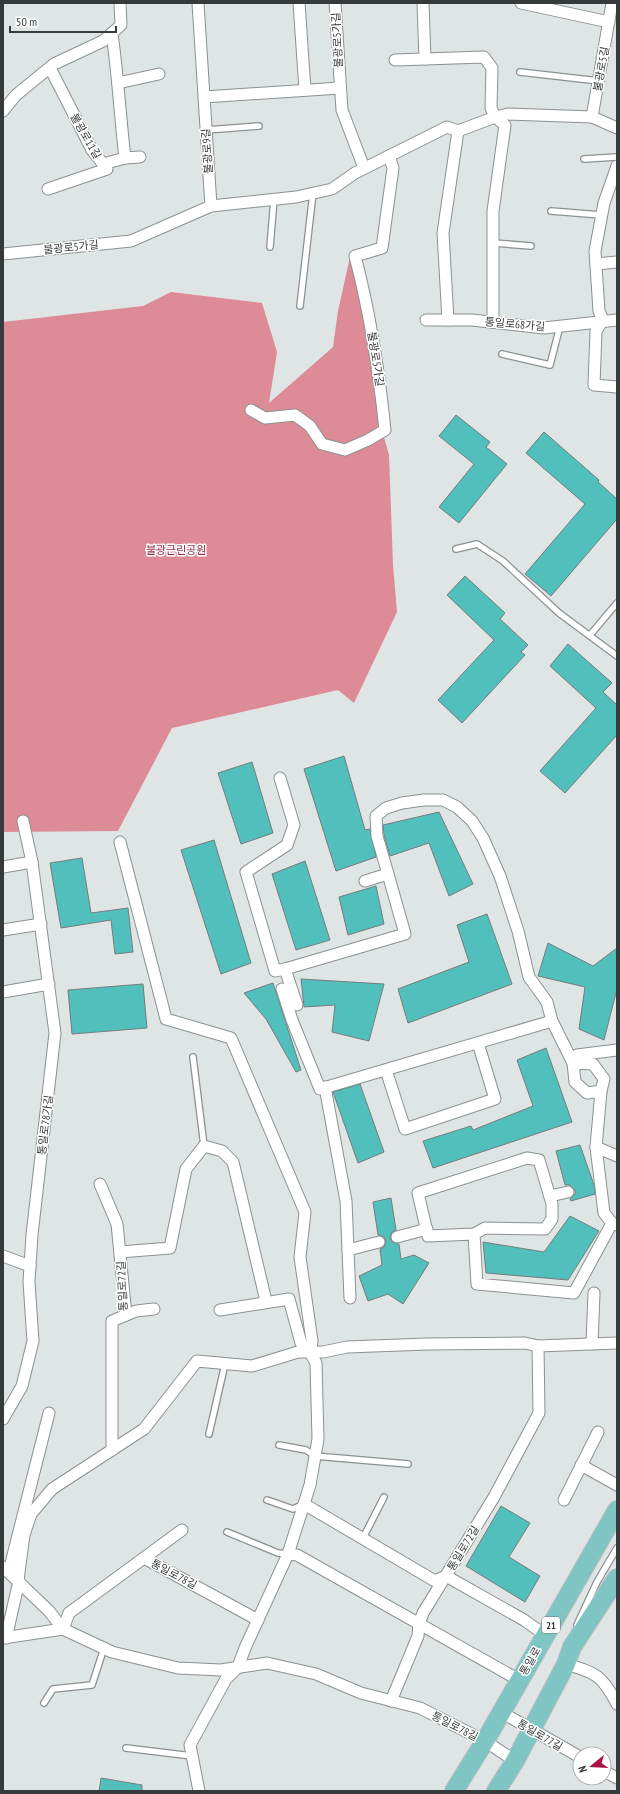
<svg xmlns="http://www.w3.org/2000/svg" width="620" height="1794" viewBox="0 0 620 1794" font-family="'PT Sans Narrow','Noto Sans KR',sans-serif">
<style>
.forest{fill:#dd8b96}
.building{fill:#51bfbb;stroke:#767c7c}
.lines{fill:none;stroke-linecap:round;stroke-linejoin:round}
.lane-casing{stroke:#8b9191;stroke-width:8}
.street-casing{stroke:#8b9191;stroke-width:13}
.primary-casing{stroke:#bfc0c0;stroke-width:20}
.lane{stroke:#fff;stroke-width:5.5}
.street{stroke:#fff;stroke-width:11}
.primary{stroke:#7ec5c4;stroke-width:18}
.labels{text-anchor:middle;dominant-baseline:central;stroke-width:3;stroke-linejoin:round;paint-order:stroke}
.shield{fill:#fff;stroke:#737575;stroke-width:1}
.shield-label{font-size:10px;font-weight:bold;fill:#373a3a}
.street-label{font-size:11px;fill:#373a3a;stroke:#fff}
.park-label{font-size:11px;fill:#8e2e42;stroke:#fff}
</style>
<rect width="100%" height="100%" fill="#dee5e4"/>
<path class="forest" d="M 350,257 L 366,326 L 377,412 L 389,455 L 393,565 L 397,612 L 354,703 L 338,690 L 172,728 L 118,831 L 3,832 L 3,322 L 143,306 L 171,292 L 262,303 L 277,352 L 269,403 L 333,347 L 338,311 Z"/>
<g class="building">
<path d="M 456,415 L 490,442 L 486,447 L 507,464 L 459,523 L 439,507 L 474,464 L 439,436 Z"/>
<path d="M 544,432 L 599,480 L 598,482 L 617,499 L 617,519 L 551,596 L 525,574 L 585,504 L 526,453 Z"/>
<path d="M 465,576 L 505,613 L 500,619 L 528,645 L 521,652 L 525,655 L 462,723 L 438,700 L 494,640 L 447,595 Z"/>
<path d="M 568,644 L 612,683 L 603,692 L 617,705 L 617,735 L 565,793 L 540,771 L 596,708 L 550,666 Z"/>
<path d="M 344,756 L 365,830 L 370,829 L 376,857 L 336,871 L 304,769 Z"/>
<path d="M 252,762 L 273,833 L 241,844 L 218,773 Z"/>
<path d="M 439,812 L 473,884 L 449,896 L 429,843 L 390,856 L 384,835 L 383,825 Z"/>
<path d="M 214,840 L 251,963 L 221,974 L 181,850 Z"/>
<path d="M 82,858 L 91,913 L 128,908 L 133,952 L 115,954 L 111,920 L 61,928 L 50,863 Z"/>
<path d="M 305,861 L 330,940 L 296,950 L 272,874 Z"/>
<path d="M 376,886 L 384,924 L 348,935 L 339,897 Z"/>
<path d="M 487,914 L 512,984 L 408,1023 L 398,989 L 469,962 L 457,925 Z"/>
<path d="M 548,943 L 593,966 L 617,948 L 617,989 L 604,1040 L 579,1029 L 585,987 L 538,976 Z"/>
<path d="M 301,979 L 384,984 L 369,1041 L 332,1032 L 335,1005 L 304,1007 Z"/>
<path d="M 273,983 L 301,1070 L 296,1072 L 266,1019 L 244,993 Z"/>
<path d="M 143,984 L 147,1028 L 72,1034 L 68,990 Z"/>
<path d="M 546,1048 L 572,1122 L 433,1168 L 423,1141 L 471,1126 L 473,1130 L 533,1106 L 517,1060 Z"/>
<path d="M 360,1084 L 384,1152 L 358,1163 L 333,1092 Z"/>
<path d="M 580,1145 L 594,1185 L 595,1194 L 571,1201 L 570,1199 L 575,1194 L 575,1190 L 570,1185 L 565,1185 L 556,1151 Z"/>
<path d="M 391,1198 L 396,1230 L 392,1232 L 390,1238 L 392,1242 L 399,1244 L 401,1259 L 414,1255 L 429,1263 L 403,1304 L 388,1294 L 368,1301 L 359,1276 L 382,1265 L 380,1249 L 384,1247 L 386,1241 L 384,1237 L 378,1235 L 373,1202 Z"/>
<path d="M 570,1216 L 599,1231 L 568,1280 L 486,1273 L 483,1242 L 544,1252 Z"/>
<path d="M 501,1506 L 530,1523 L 509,1557 L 540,1576 L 525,1602 L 466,1566 Z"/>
<path d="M 101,1778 L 142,1785 L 142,1791 L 99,1791 Z"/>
</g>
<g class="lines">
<g class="lane-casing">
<g id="lane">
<path d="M 520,72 L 599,81"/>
<path d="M 206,130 L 259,126"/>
<path d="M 584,159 L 617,157"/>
<path d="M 551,211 L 601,215"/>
<path d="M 494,243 L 531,246"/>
<path d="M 270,247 L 274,199"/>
<path d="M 300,306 L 313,193"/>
<path d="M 502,354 L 550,365 L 560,326"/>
<path d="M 456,549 L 477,544 L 503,561 L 559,613 L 617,656"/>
<path d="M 590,635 L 617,603"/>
<path d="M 193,1057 L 204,1146"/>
<path d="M 209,1434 L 225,1364"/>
<path d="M 279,1445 L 306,1450 L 315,1456 L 408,1464"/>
<path d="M 267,1500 L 293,1509 L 304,1504"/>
<path d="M 227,1532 L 278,1553 L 288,1554"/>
<path d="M 363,1538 L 384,1497"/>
<path d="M 577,1625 L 597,1582 L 617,1548"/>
<path d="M 44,1703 L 53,1689 L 92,1685 L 104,1648"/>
<path d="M 126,1748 L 192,1756"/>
</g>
</g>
<g class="street-casing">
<g id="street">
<path d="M 198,3 L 211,206"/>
<path d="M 299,3 L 305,90"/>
<path d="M 335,3 L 342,110 L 364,168"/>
<path d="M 423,3 L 425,59"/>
<path d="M 521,3 L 609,22"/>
<path d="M 112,34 C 118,75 120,116 125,158"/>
<path d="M 395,60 L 484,57 L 492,68 L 491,108 L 495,117 L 505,125 L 493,211 L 493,322"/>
<path d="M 118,83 L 159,74"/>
<path d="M 204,97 L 340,88"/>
<path d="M 3,111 L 16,95 L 54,64 L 103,41 L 121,25 L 120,3"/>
<path d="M 592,117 L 612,3"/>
<path d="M 103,164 L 125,158 L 140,157"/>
<path d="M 617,166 L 604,203 L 595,251 L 599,311 L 603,320 L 596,331 L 594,385 L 617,387"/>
<path d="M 48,189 L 107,169 L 92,150 L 50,68"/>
<path d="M 3,254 L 131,241 L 211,206 L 296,197 L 332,189 L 355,173 L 447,127 L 458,131 L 495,117 L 508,114 L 592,117 L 617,128"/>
<path d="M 596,264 L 617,262"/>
<path d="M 426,320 L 472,320 L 544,328 L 617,320"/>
<path d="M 448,320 L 443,233 L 458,131"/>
<path d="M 251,410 L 265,418 L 295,415 L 310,426 L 322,444 L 345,450 L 368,440 L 385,430 C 379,371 370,313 355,256 L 382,248 L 393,168 L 389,156"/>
<path d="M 280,778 L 294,825 L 287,845 L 246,872 L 275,971 L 285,969"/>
<path d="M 120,842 L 166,1019 L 231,1038 L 305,1212 L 300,1257 L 312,1341 L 310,1352 L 316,1363 L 318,1439 L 310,1485 L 288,1554 L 245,1648 L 238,1667 L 226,1679 L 190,1745 L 199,1791"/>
<path d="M 3,867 L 32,862"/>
<path d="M 365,881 L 388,874 L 377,836 L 376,816 L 386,808 L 402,803 L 424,800 L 443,800 L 457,807 L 472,821 L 483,838 L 500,876 L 518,931 L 529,977 L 547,1002 L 552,1021 L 573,1063 L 575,1082 L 587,1093 L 601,1091 L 604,1079 L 593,1064 L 573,1063"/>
<path d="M 3,930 L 41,924"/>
<path d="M 282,989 L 292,1020 L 320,1089 L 552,1021"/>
<path d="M 3,992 L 49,984"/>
<path d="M 297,1005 L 285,969 L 405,934 L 388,874"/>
<path d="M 573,1063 L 577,1055 L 617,1050"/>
<path d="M 386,1070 L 405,1129 L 495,1099 L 478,1043"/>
<path d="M 325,1087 L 346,1201 L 350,1298"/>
<path d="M 601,1091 L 596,1147 L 604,1213 L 612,1223 L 617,1225"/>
<path d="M 596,1147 L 617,1156"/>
<path d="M 100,1184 L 117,1224 L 126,1315"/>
<path d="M 550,1196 L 568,1192"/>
<path d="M 474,1234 L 428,1236 L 418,1193 L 527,1158 L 539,1160 L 552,1204 L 552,1219 L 545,1229 L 485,1228 L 474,1234 L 477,1284 L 574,1293 L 612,1223"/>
<path d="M 397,1237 L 427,1229"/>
<path d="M 348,1250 L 379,1242"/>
<path d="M 120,1252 L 170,1248 L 186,1169 L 204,1146 L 222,1151 L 233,1162 L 266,1301"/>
<path d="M 3,1256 L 30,1266"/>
<path d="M 220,1310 L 289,1299 L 301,1343 L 310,1352"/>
<path d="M 592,1344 L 594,1293"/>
<path d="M 3,1419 L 22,1386 L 33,1341 L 29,1282 L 32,1235 L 55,1033 L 32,862 L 23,821"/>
<path d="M 112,1450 L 112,1321 L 136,1311 L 154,1309"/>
<path d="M 581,1465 L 617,1485"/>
<path d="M 564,1500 L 598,1432"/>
<path d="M 304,1504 L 435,1581 L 446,1576"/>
<path d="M 288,1554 L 297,1555 L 519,1680"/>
<path d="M 144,1558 L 258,1620"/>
<path d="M 3,1567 L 49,1611 L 63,1629 L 112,1652 L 178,1668 L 221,1670 L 267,1663 L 316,1674 L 361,1693 L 420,1708 L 485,1741 L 515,1761"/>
<path d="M 9,1571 L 49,1413"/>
<path d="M 446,1576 L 524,1620 L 545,1635"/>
<path d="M 18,1580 L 24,1535 L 31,1514 L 52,1489 L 144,1429 L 197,1361 L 252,1366 L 298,1352 L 323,1352 L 347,1347 L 427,1344 L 525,1343 L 538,1346 L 617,1343"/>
<path d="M 3,1638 L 63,1629 L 69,1613 L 182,1530"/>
<path d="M 6,1638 L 19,1581"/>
<path d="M 566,1664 C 596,1673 602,1675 617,1704"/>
<path d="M 391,1701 L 418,1636 L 419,1624 L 423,1613 L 494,1497 L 539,1413 L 538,1346"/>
<path d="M 501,1712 L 580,1757"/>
<path d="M 604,1771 L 617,1778"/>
</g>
</g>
<g class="primary-casing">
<g id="primary">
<path d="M 454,1791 L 485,1741 L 617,1510"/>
<path d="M 496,1791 L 515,1761 L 566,1664 L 572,1647 L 617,1578"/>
</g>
</g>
<use href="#lane" class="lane"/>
<use href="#street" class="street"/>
<use href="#primary" class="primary"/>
</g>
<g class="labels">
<rect class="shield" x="542" y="1617" width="18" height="16" rx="3"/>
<g class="shield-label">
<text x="551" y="1625">21</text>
</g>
<g class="street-label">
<text transform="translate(337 40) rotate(-93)">불광로5가길</text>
<text transform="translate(601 69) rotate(-80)">불광로5길</text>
<text transform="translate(86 136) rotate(60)">불광로11길</text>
<text transform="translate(207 151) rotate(-94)">불광로9길</text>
<text transform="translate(71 247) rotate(-6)">불광로5가길</text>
<text transform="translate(515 324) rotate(5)">통일로68가길</text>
<text transform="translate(376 359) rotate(81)">불광로5가길</text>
<text transform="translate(45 1125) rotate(-83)">통일로78가길</text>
<text transform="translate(122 1286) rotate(-93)">통일로72길</text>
<text transform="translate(463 1548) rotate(-59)">통일로72길</text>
<text transform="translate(174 1574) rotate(28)">통일로78길</text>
<text transform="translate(530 1661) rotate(-60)">통일로</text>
<text transform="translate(455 1726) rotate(27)">통일로78길</text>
<text transform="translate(540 1735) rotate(30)">통일로77길</text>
</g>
<g class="park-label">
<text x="176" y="550">불광근린공원</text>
</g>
</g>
<rect width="620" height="1794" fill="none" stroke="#373a3a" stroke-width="8"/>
<g transform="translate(592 1766) rotate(252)"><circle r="19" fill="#ffffff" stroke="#afb0b0"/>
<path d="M0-3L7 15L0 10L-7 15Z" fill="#a81141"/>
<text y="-6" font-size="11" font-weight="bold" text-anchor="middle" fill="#373a3a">N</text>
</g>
<path d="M10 26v6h106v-6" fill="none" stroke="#373a3a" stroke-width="2"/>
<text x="16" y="26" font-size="12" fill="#373a3a" stroke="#ffffff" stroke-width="3" paint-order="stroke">50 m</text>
</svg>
